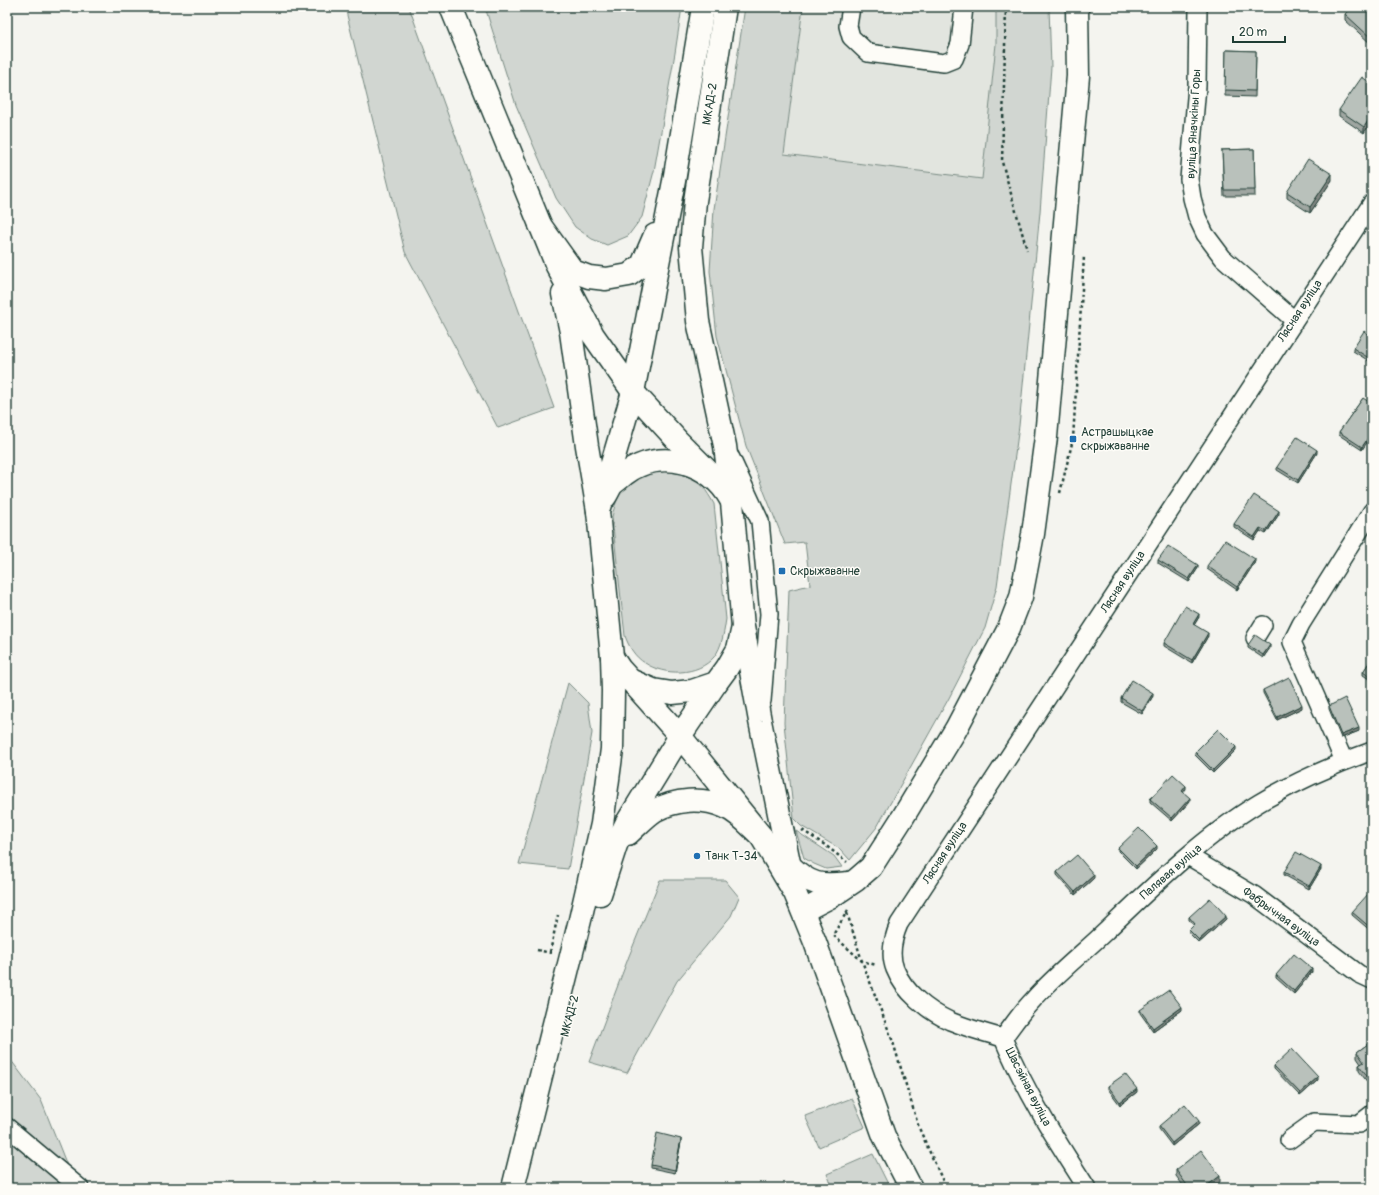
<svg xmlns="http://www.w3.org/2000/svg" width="1379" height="1195" viewBox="0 0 1379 1195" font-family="Pangolin,sans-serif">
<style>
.built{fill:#e2e5df}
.green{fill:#d1d6d1;stroke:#788a82}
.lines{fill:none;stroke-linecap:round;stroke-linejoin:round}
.minor-casing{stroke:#1f3d34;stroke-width:20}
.major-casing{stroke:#1f3d34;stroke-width:25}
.highway-casing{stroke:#1f3d34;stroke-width:25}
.path{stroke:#1f3d34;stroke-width:2.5;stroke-dasharray:3 3;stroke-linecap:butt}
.minor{stroke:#fdfcf7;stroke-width:17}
.major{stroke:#fdfcf7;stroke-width:22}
.highway{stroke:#fdfcf7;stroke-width:22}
.wall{fill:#9fa6a1;stroke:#1f3d34}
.shaded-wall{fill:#828783;stroke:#1f3d34}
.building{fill:#b9c1bb;stroke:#1f3d34}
.poi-dot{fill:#1f6fb2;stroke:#fdfcf7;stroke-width:1.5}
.labels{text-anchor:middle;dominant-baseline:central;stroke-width:3;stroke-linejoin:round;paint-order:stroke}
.street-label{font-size:12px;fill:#1f3d34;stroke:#fdfcf7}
.poi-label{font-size:12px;fill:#1f3d34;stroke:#fdfcf7;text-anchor:start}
</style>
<rect width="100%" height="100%" fill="#f4f4ef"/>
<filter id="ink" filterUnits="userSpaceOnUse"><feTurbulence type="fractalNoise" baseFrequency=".025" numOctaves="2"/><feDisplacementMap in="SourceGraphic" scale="8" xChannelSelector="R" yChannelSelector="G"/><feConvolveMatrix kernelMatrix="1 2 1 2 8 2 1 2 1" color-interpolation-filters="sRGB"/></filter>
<g filter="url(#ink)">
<path class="built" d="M 803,7 L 996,7 L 996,44 L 982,179 L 784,154 Z"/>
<g class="green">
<path d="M 345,7 L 409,7 L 554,408 L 498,428 L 405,252 Z"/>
<path d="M 485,7 L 682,7 L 675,53 L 654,171 L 642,217 L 628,236 L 607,245 L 592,239 L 575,227 L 556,198 L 516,105 Z"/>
<path d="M 745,7 L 803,7 L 784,154 L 982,179 L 996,44 L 996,7 L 1049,7 L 1051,67 L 1040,212 L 1019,426 L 997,586 L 985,628 L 949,698 L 877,827 L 850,860 L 840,849 L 801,826 L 794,819 L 784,723 L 789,590 L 810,585 L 805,542 L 785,544 L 746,446 L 717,336 L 710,271 L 714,209 Z"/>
<path d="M 658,469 C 690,473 698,475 714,504 L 726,619 C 724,632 722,647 714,657 C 698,676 664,676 645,663 C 635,657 629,647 625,636 L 612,517 C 615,502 621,487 634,478 C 640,474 650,472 658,469 Z"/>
<path d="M 568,683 L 588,703 L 592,733 L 568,869 L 519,864 Z"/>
<path d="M 796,831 L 834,856 L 842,867 L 826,869 L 814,864 L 804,858 Z"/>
<path d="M 660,880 L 725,880 L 739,897 L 731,916 L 677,981 L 627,1073 L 589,1062 L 629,956 Z"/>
<path d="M 7,1055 L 41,1100 L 76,1188 L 7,1188 Z"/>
<path d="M 852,1098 L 865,1127 L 819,1147 L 805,1116 Z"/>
<path d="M 873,1154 L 890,1188 L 833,1188 L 827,1174 Z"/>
</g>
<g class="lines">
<g class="minor-casing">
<g id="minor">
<path d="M 851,7 L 848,26 L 851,37 L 868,53 L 944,63 L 954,59 L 960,44 L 964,7"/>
<path d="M 1198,7 L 1197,86 L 1189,179 L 1192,198 L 1197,217 L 1205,234 L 1223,258 L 1294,320"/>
<path d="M 731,458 L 760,521 L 769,614 L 762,701"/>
<path d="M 1255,638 L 1263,625"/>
<path d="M 1344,761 L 1292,642 L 1301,624 L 1372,511"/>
<path d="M 1188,856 L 1254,895 L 1359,974 L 1372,980"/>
<path d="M 1003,1038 C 1013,1025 1022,1011 1033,1000 C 1055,975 1082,954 1106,931 C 1152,887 1204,836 1259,803 C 1295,782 1333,765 1372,751"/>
<path d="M 7,1127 L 80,1188"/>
<path d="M 1289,1140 L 1314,1122 L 1359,1124 L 1372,1114"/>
<path d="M 1087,1188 C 1056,1140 1025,1091 1003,1038 C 985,1033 967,1028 950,1021 C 928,1011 904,992 895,969 C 889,954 893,938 899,924 L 1372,203"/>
</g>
</g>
<g class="major-casing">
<g id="major">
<path d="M 451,7 L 557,266 L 593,335 L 633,392 L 677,440 L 711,474"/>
<path d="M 563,294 L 571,332 L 587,446 L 598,511"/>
<path d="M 743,627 L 760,721 L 792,877"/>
<path d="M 630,680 L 680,736 L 761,836 L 795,893 L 815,942 L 884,1136 L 911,1188"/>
<path d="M 789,865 C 811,886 820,886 849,883"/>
<path d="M 803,911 L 832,896 L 856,880 L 871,867 L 903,817 L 956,729 L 1009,628 L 1021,597 L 1033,534 L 1046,437 L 1078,76 L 1077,7"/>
</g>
</g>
<g class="highway-casing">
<g id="highway">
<path d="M 540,225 L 573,271 L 589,277 L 606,279 L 629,275 L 642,265 L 655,235"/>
<path d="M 605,497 C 607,494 609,490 611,486 C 614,482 621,478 625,474 C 660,447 711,462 731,500"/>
<path d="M 612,657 L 620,669 L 630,680 L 653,690 L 672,693 L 692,691 L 716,683 L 727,668 L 738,649 L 743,627 L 732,502 L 725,446 L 698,321 L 691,247 L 695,201 L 725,7"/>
<path d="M 628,834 C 636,827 645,817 654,811 C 675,799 702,797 725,807 C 739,813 750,826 761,836"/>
<path d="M 600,894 L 616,845 L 626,824 L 680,736 L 716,683"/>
<path d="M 513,1188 L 580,920 L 602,824 L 612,749 L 613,691 L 612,657 L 598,511 L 633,392 L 674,181 L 703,7"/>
</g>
</g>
<g class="path">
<path d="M 1006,7 L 1002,162 L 1027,250"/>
<path d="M 1060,493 L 1073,439 L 1084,256"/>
<path d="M 802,830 L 825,845 L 847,862"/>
<path d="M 848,910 L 833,935 L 862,961 L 876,965"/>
<path d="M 847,913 L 862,961 L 893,1042 L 919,1128 L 946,1188"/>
<path d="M 537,950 L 551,953"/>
<path d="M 550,952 L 558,915"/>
</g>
<use href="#minor" class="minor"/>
<use href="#major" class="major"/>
<use href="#highway" class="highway"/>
</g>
<g class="wall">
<path d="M 1372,7 L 1372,45 L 1345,20 L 1345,14 Z"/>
<path d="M 1226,50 L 1256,51 L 1255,97 L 1225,96 Z"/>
<path d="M 1372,84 L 1364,133 L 1339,116 L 1339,110 Z"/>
<path d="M 1254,149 L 1255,196 L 1224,196 L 1222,150 Z"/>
<path d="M 1332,180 L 1310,213 L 1287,198 L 1287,192 Z"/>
<path d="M 1372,337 L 1372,363 L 1353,351 L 1353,348 Z"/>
<path d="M 1363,398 L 1362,450 L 1339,435 L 1339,432 Z"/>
<path d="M 1317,453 L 1298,483 L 1277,470 L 1277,467 Z"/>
<path d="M 1279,514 L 1266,534 L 1260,531 L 1254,540 L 1234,527 L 1234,524 Z"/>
<path d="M 1158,560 L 1198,568 L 1189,582 L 1158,563 Z"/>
<path d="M 1255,562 L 1237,590 L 1207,569 L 1207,566 Z"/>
<path d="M 1199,617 L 1194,625 L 1208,636 L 1192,663 L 1164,646 L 1164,643 Z"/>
<path d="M 1248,645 L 1270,648 L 1263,658 L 1248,648 Z"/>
<path d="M 1372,658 L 1372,681 L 1363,675 L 1363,672 Z"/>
<path d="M 1263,690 L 1302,708 L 1277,720 L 1263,693 Z"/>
<path d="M 1153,696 L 1142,714 L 1121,702 L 1121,698 Z"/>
<path d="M 1329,706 L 1359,731 L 1341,738 L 1329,709 Z"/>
<path d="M 1236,750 L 1213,773 L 1195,755 L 1195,752 Z"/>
<path d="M 1186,789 L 1183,792 L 1190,801 L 1172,821 L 1150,802 L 1150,799 Z"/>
<path d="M 1118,848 L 1157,849 L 1136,869 L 1118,851 Z"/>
<path d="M 1321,869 L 1309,889 L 1284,875 L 1284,872 Z"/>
<path d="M 1057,872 L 1094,878 L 1075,895 L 1057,875 Z"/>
<path d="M 1372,896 L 1372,932 L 1352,915 L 1352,912 Z"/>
<path d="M 1189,917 L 1226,919 L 1199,943 L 1189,933 L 1189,930 L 1194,926 L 1189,920 Z"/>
<path d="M 1312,972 L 1294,994 L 1276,978 L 1276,975 Z"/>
<path d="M 1140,1010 L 1182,1010 L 1153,1031 L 1140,1013 Z"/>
<path d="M 1372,1041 L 1371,1087 L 1359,1071 L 1359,1065 L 1361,1064 L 1357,1058 L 1357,1052 Z"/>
<path d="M 1274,1066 L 1318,1080 L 1300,1096 L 1274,1069 Z"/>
<path d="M 1108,1086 L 1137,1092 L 1120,1105 L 1108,1089 Z"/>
<path d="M 1199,1124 L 1172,1146 L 1159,1129 L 1159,1126 Z"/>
<path d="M 681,1142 L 675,1173 L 651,1168 L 651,1165 Z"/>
<path d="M 1176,1170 L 1220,1182 L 1212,1188 L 1185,1188 L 1176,1176 Z"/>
</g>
<g class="shaded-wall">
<path d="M 1372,115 L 1372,121 L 1364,133 L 1364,127 Z"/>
<path d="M 1332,174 L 1332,180 L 1310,213 L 1310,207 Z"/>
<path d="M 1372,432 L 1372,435 L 1362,450 L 1362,447 Z"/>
<path d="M 1317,450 L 1317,453 L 1298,483 L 1298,480 Z"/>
<path d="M 1279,511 L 1279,514 L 1266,534 L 1266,531 Z"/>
<path d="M 1260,528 L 1260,531 L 1254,540 L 1254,537 Z"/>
<path d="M 1255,559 L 1255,562 L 1237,590 L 1237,587 Z"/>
<path d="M 1198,565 L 1198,568 L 1189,582 L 1189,579 Z"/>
<path d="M 1199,614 L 1199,617 L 1193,627 L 1193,624 Z"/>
<path d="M 1208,633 L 1208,636 L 1192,663 L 1192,660 Z"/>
<path d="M 1270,645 L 1270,648 L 1263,658 L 1263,655 Z"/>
<path d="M 1153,693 L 1153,696 L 1142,714 L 1142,711 Z"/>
<path d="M 1302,705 L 1302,708 L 1277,720 L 1277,717 Z"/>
<path d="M 1359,728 L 1359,731 L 1341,738 L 1341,735 Z"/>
<path d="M 1236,747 L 1236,750 L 1213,773 L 1213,770 Z"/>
<path d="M 1186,786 L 1186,789 L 1182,794 L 1182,791 Z"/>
<path d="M 1190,798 L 1190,801 L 1172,821 L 1172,818 Z"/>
<path d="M 1157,846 L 1157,849 L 1136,869 L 1136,866 Z"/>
<path d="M 1321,866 L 1321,869 L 1309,889 L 1309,886 Z"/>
<path d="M 1094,875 L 1094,878 L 1075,895 L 1075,892 Z"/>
<path d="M 1226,916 L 1226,919 L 1199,943 L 1199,940 Z"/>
<path d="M 1312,969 L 1312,972 L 1294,994 L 1294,991 Z"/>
<path d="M 1182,1007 L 1182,1010 L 1153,1031 L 1153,1028 Z"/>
<path d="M 1318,1077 L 1318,1080 L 1300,1096 L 1300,1093 Z"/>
<path d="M 1372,1080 L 1372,1086 L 1371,1087 L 1371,1081 Z"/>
<path d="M 1137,1089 L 1137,1092 L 1120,1105 L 1120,1102 Z"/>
<path d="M 1199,1121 L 1199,1124 L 1172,1146 L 1172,1143 Z"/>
<path d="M 681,1139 L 681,1142 L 675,1173 L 675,1170 Z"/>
<path d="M 1220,1176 L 1220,1182 L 1212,1188 L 1204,1188 Z"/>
</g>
<g class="building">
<path d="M 1351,7 L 1372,7 L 1372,39 L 1345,14 Z"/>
<path d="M 1226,50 L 1256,51 L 1255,91 L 1225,90 Z"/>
<path d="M 1362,77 L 1372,84 L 1372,115 L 1364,127 L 1339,110 Z"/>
<path d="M 1254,149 L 1255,190 L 1224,190 L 1222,150 Z"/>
<path d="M 1308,159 L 1332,174 L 1310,207 L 1287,192 Z"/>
<path d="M 1364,331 L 1372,337 L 1372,360 L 1353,348 Z"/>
<path d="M 1363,398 L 1372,404 L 1372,432 L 1362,447 L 1339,432 Z"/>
<path d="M 1297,437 L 1317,450 L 1298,480 L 1277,467 Z"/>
<path d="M 1254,495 L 1279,511 L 1266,531 L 1260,528 L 1254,537 L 1234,524 Z"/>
<path d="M 1225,540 L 1255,559 L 1237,587 L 1207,566 Z"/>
<path d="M 1168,546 L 1198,565 L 1189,579 L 1158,560 Z"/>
<path d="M 1185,606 L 1199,614 L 1193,624 L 1208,633 L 1192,660 L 1164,643 Z"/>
<path d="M 1255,635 L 1270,645 L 1263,655 L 1248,645 Z"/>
<path d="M 1372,658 L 1372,678 L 1363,672 Z"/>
<path d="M 1289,677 L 1302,705 L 1277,717 L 1263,690 Z"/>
<path d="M 1132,680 L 1153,693 L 1142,711 L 1121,698 Z"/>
<path d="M 1345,698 L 1359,728 L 1341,735 L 1329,706 Z"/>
<path d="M 1218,729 L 1236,747 L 1213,770 L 1195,752 Z"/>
<path d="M 1173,774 L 1186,786 L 1182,791 L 1190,798 L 1172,818 L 1150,799 Z"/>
<path d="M 1139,828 L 1157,846 L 1136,866 L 1118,848 Z"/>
<path d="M 1296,852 L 1321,866 L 1309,886 L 1284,872 Z"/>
<path d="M 1077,855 L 1094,875 L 1075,892 L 1057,872 Z"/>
<path d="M 1369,893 L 1372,896 L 1372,929 L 1352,912 Z"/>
<path d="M 1210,898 L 1226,916 L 1199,940 L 1189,930 L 1195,924 L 1189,917 Z"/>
<path d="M 1294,954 L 1312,969 L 1294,991 L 1276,975 Z"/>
<path d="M 1169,990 L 1182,1007 L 1153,1028 L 1140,1010 Z"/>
<path d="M 1372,1041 L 1372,1080 L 1371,1081 L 1359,1065 L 1364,1062 L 1357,1052 Z"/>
<path d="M 1292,1049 L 1318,1077 L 1300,1093 L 1274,1066 Z"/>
<path d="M 1125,1074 L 1137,1089 L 1120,1102 L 1108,1086 Z"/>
<path d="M 1185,1104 L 1199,1121 L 1172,1143 L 1159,1126 Z"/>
<path d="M 657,1133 L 681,1139 L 675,1170 L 651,1165 Z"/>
<path d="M 1201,1150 L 1220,1176 L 1204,1188 L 1189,1188 L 1176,1170 Z"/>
</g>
</g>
<g class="poi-dot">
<rect x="1069" y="435" width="8" height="8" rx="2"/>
<rect x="778" y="567" width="8" height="8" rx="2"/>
<circle cx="697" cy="856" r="4"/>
</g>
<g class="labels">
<g class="street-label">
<text transform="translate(710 104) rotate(-81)">МКАД-2</text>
<text transform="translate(1194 124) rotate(-87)">вуліца Яначкіны Горы</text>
<text transform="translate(1300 311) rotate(-57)">Лясная вуліца</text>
<text transform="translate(1123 582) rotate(-57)">Лясная вуліца</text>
<text transform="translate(945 853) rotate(-57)">Лясная вуліца</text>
<text transform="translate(1171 872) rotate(-41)">Палявая вуліца</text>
<text transform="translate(1281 917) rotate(36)">Фабрычная вуліца</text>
<text transform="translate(570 1016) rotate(-76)">МКАД-2</text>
<text transform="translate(1028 1087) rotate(63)">Шасэйная вуліца</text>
</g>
<g class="poi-label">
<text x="1081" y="432">Астрашыцкае<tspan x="1081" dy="14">скрыжаванне</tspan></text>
<text x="790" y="571">Скрыжаванне</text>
<text x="705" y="856">Танк Т-34</text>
</g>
</g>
<rect width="1379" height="1195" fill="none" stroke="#fdfcf7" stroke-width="24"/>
<rect x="12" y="12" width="1355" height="1171" fill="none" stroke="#1f3d34" stroke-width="1.5" filter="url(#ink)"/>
<path d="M1233 36v6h52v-6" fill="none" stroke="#1f3d34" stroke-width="2"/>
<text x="1239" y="36" font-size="12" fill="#1f3d34" stroke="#fdfcf7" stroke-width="3" paint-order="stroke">20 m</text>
</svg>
